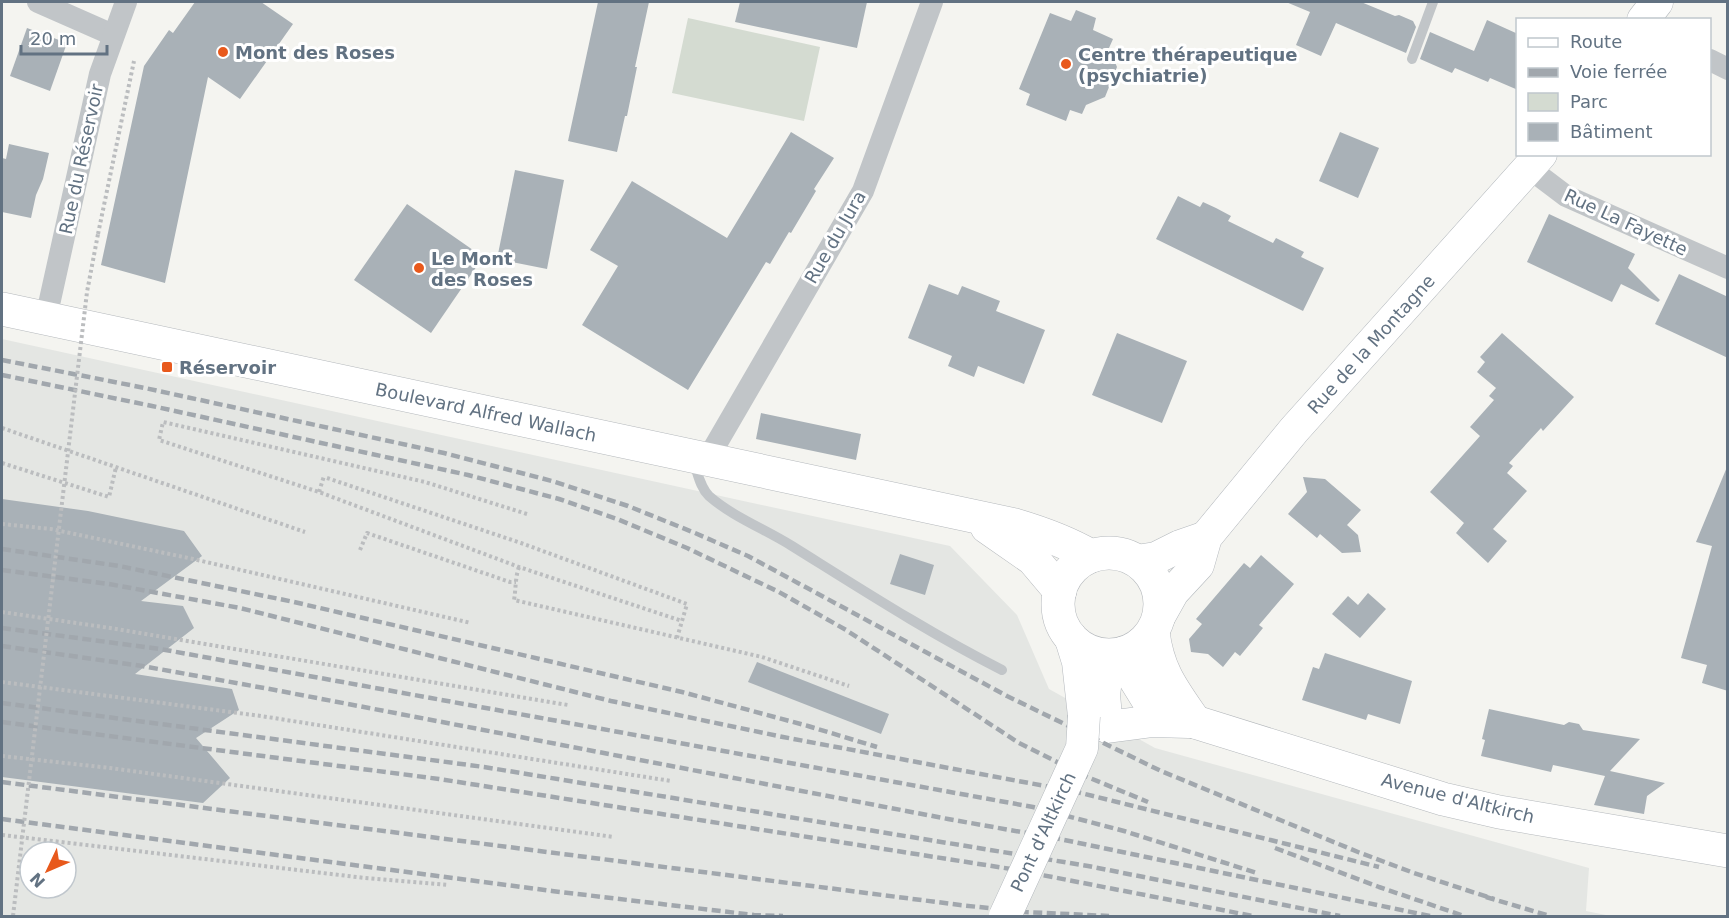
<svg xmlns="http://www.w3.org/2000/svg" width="1729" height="918" viewBox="0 0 1729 918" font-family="'DejaVu Sans',sans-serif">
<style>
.built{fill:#e4e6e3;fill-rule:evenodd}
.green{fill:#d4dbd1}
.building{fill:#a9b1b7}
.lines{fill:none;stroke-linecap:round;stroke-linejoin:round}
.secondary-casing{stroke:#b3b8bd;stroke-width:33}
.primary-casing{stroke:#b4b8bc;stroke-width:34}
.path{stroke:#bbbdbf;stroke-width:4;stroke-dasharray:3 3;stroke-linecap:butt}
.lane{stroke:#c1c5c8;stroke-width:10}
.street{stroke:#c1c5c8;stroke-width:22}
.secondary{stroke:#fff;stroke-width:32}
.primary{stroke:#fff;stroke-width:33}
.rail{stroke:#a1a7ad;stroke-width:4.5;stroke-dasharray:9 4.5;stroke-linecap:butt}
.secondary-bridge-casing{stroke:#b3b8bd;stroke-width:33;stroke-linecap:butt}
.path-bridge{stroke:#bbbdbf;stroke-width:4;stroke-dasharray:3 3;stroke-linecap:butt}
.secondary-bridge{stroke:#fff;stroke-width:32}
.poi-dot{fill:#e8591c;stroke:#fff;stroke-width:2}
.labels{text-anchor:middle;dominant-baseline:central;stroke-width:6;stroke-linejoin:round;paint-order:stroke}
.poi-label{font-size:18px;font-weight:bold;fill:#627282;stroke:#fff;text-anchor:start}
.street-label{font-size:18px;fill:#627282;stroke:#fff}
</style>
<rect width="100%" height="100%" fill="#f4f4f0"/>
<path class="built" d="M 2,339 L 950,546 L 1017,615 L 1049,689 L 1155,748 L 1589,868 L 1586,911 L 1611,916 L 2,916 ZM 30,852 L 66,852 L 66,888 L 30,888 Z"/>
<path class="green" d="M 688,18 L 820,47 L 804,121 L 672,93 Z"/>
<g class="building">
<path d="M 195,2 L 261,2 L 293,24 L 240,99 L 208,77 L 165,283 L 101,265 L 144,66 L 169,30 L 173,33 Z"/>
<path d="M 598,2 L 649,2 L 635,67 L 637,67 L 627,116 L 625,116 L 617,152 L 568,141 Z"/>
<path d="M 740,2 L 867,2 L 857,48 L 735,22 Z"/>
<path d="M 1286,2 L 1361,2 L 1395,16 L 1399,15 L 1413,21 L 1416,27 L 1406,53 L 1336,23 L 1321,56 L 1296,45 L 1310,12 Z"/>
<path d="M 1076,10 L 1096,18 L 1093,30 L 1113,39 L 1109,48 L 1117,67 L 1105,97 L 1086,105 L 1082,114 L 1070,110 L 1066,121 L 1026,105 L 1030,94 L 1019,89 L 1050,13 L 1071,21 Z"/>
<path d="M 1487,20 L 1518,34 L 1518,90 L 1490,78 L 1488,82 L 1455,68 L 1452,73 L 1420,59 L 1430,32 L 1474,51 Z"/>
<path d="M 27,28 L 67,43 L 50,91 L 10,76 Z"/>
<path d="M 791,132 L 834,158 L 814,189 L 816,191 L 791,233 L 789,232 L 770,264 L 766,262 L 688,390 L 582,325 L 618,266 L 590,250 L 632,181 L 727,238 Z"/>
<path d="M 1340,132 L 1379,148 L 1358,198 L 1319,181 Z"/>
<path d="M 9,144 L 49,153 L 43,179 L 36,195 L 31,218 L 2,212 L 2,158 L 6,159 Z"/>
<path d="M 515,170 L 564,180 L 547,269 L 497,259 Z"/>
<path d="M 1178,196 L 1200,207 L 1203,202 L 1216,208 L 1231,216 L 1228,221 L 1273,243 L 1276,238 L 1304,252 L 1301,257 L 1324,268 L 1303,311 L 1156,239 Z"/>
<path d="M 407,204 L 483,257 L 431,333 L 354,280 Z"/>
<path d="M 1549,214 L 1635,254 L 1628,268 L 1660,300 L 1658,302 L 1621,284 L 1612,302 L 1527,262 Z"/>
<path d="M 1679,274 L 1728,297 L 1728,358 L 1655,324 Z"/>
<path d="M 929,284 L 958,295 L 962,286 L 1000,301 L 996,311 L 1045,330 L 1024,384 L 978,366 L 974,377 L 948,366 L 952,356 L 908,338 Z"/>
<path d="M 1117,333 L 1187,361 L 1162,423 L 1092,395 Z"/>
<path d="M 1502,333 L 1574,397 L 1543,431 L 1541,428 L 1509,463 L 1513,466 L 1507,473 L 1527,491 L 1493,529 L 1507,541 L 1488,563 L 1456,533 L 1464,523 L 1430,492 L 1480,436 L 1470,427 L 1494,400 L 1489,396 L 1496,388 L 1477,372 L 1485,362 L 1480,357 Z"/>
<path d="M 761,413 L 861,434 L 856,460 L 756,439 Z"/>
<path d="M 1727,467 L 1728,467 L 1728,691 L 1702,683 L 1707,665 L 1681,658 L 1712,546 L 1696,542 Z"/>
<path d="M 1303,477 L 1325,479 L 1361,510 L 1347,525 L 1358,535 L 1361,552 L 1342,553 L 1320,534 L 1317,538 L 1288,514 L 1307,492 Z"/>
<path d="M 2,499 L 88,511 L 184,531 L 202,556 L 141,601 L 183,606 L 194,628 L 135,674 L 232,689 L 239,710 L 196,738 L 230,778 L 203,803 L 2,777 Z"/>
<path d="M 900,554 L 934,565 L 925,595 L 890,584 Z"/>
<path d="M 1261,555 L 1294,584 L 1259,625 L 1263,628 L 1240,656 L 1235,652 L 1223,667 L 1208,654 L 1191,652 L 1189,639 L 1202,624 L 1196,619 L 1244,563 L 1250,568 Z"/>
<path d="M 1368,593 L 1386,609 L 1360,638 L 1332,614 L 1348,596 L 1358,605 Z"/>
<path d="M 1325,653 L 1412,681 L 1400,724 L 1368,714 L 1366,720 L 1302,700 L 1313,667 L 1319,669 Z"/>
<path d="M 757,662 L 889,714 L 881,734 L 748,682 Z"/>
<path d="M 1489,709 L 1564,725 L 1569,722 L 1579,724 L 1583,730 L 1640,739 L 1610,771 L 1665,783 L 1647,796 L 1644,814 L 1594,805 L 1605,776 L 1553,765 L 1551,772 L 1481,756 L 1485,740 L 1482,739 Z"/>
</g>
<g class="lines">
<g class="secondary-casing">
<g id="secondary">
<path d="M 1643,20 L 1657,2"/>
<path d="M 1137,561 L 1156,558 L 1180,546 L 1206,537"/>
<path d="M 1159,617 L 1173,592 L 1198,565 L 1206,537 L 1294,430 L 1541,154"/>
<path d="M 1070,636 L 1078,662 L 1084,716"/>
<path d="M 1109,655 L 1104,695 L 1107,727 L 1153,721 L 1189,722"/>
</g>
</g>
<g class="primary-casing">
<g id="primary">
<path d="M 2,309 L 1015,525 C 1042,533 1067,542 1091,556"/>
<path d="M 987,527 L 1033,559 L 1060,591"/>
<circle cx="1109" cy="604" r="51"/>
<path d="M 1153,632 C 1158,672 1173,690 1195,722"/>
<path d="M 1124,653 L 1129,669 L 1153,708 L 1195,722 L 1443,799 L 1499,812 L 1728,851"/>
</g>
</g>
<g class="path">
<path d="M 98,234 L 134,61"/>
<path d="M 2,428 L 305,532"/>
<path d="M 2,463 L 109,497 L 116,467"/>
<path d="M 327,478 L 521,543 L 687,604 L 677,638"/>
<path d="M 319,492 L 324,476"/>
<path d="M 527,514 L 425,482 L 163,422 L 159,440 L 319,492 L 519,567 L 682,621"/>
<path d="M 2,524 L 51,529 L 193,559 L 471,623"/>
<path d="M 360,550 L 367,533 L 510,582 L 516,582"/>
<path d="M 519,567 C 515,578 516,589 514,600 L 762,657 L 849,686"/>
<path d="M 2,612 L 110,628 L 568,705"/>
<path d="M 2,682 L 261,716 L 671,781"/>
<path d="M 2,756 L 110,768 L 614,837"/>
<path d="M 2,835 L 365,878 L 448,885"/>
</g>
<g class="lane">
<path d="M 1412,59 L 1433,2"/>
<path d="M 694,463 C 698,474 700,487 709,496 C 733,517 765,529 792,546 C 861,589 929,633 1002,670"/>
</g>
<g class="street">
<path d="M 38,2 L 113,35"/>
<path d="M 1710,60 L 1728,69"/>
<path d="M 1529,168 L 1566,196 L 1728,268"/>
<path d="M 46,318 L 100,74 L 126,2"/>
<path d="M 711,460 L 715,446 L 863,191 L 932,2"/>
</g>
<use href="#secondary" class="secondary"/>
<use href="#primary" class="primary"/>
<g class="rail">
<path d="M 2,360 L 145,388 L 444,453 L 552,481 L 628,506 L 695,533 L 748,556 L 1007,696 L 1161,771 L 1358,852 L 1414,873 L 1494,899"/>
<path d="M 2,375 L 152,406 L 468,475 L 559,499 L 617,519 L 687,548 L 779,592 L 846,630 L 1019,743 L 1085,776 L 1148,802"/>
<path d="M 2,549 L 119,566 L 294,602 L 682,692 L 808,726 L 877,747"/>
<path d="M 2,570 L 109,584 L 240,608 L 611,701 L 783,737 L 1077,792 L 1379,867"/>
<path d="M 2,628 L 160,649 L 1033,807 L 1124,831 L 1257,873"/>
<path d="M 2,646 L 142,666 L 275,690 L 948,819 L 1055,838 L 1430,916"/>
<path d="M 2,703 L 484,767 L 1088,866 L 1340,916"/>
<path d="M 2,722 L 439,779 L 1011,869 L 1253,916"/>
<path d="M 2,782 L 960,905 L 1025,912 L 1109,916"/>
<path d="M 2,819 L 552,891 L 754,915 L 783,916"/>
<path d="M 1275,848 L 1379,887 L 1464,916"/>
<path d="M 1486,897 L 1550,916"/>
</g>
<g class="secondary-bridge-casing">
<path id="secondary-bridge" d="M 1005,916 L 1082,748 L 1084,716"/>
</g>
<path class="path-bridge" d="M 13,916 L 87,292 L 98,234"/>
<use href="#secondary-bridge" class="secondary-bridge"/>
</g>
<g class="poi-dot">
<circle cx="223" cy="52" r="6"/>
<circle cx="1066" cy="64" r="6"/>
<circle cx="419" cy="268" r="6"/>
<rect x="161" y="361" width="12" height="12" rx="3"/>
</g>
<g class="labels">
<g class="poi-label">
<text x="235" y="52">Mont des Roses</text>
<text x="1078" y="54">Centre thérapeutique<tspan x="1078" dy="21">(psychiatrie)</tspan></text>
<text x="431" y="258">Le Mont<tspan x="431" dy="21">des Roses</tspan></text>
<text x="179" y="367">Réservoir</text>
</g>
<g class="street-label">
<text transform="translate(81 159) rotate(-78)">Rue du Réservoir</text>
<text transform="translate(1626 222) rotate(25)">Rue La Fayette</text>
<text transform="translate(835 237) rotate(-60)">Rue du Jura</text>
<text transform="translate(1371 344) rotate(-48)">Rue de la Montagne</text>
<text transform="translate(486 412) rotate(12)">Boulevard Alfred Wallach</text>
<text transform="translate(1458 798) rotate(14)">Avenue d'Altkirch</text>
<text transform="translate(1043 832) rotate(-65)">Pont d'Altkirch</text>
</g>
</g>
<rect width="1729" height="918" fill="none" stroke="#627282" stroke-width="6"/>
<rect x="1516" y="18" width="195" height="138" fill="#ffffff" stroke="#c0c7cd" stroke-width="1.5"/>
<rect x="1528" y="38" width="30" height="9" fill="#ffffff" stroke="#c0c7cd" stroke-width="1.5"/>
<text x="1570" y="48" font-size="18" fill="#627282">Route</text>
<rect x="1528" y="68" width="30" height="9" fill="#a1a7ad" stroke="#c0c7cd" stroke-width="1.5"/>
<text x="1570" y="78" font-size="18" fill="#627282">Voie ferrée</text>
<rect x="1528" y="93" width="30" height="18" fill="#d4dbd1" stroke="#c0c7cd" stroke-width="1.5"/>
<text x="1570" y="108" font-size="18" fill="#627282">Parc</text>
<rect x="1528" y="123" width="30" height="18" fill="#a9b1b7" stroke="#c0c7cd" stroke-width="1.5"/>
<text x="1570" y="138" font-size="18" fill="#627282">Bâtiment</text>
<g transform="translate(48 870) rotate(226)"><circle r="28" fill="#ffffff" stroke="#c0c7cd" stroke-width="1.5"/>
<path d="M0-4.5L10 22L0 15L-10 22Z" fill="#e8591c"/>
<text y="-9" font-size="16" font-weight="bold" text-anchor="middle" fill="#627282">N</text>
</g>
<path d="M21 45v9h86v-9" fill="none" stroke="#627282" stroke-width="3"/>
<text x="30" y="45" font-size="18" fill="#627282" stroke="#ffffff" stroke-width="4.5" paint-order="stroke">20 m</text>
</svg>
